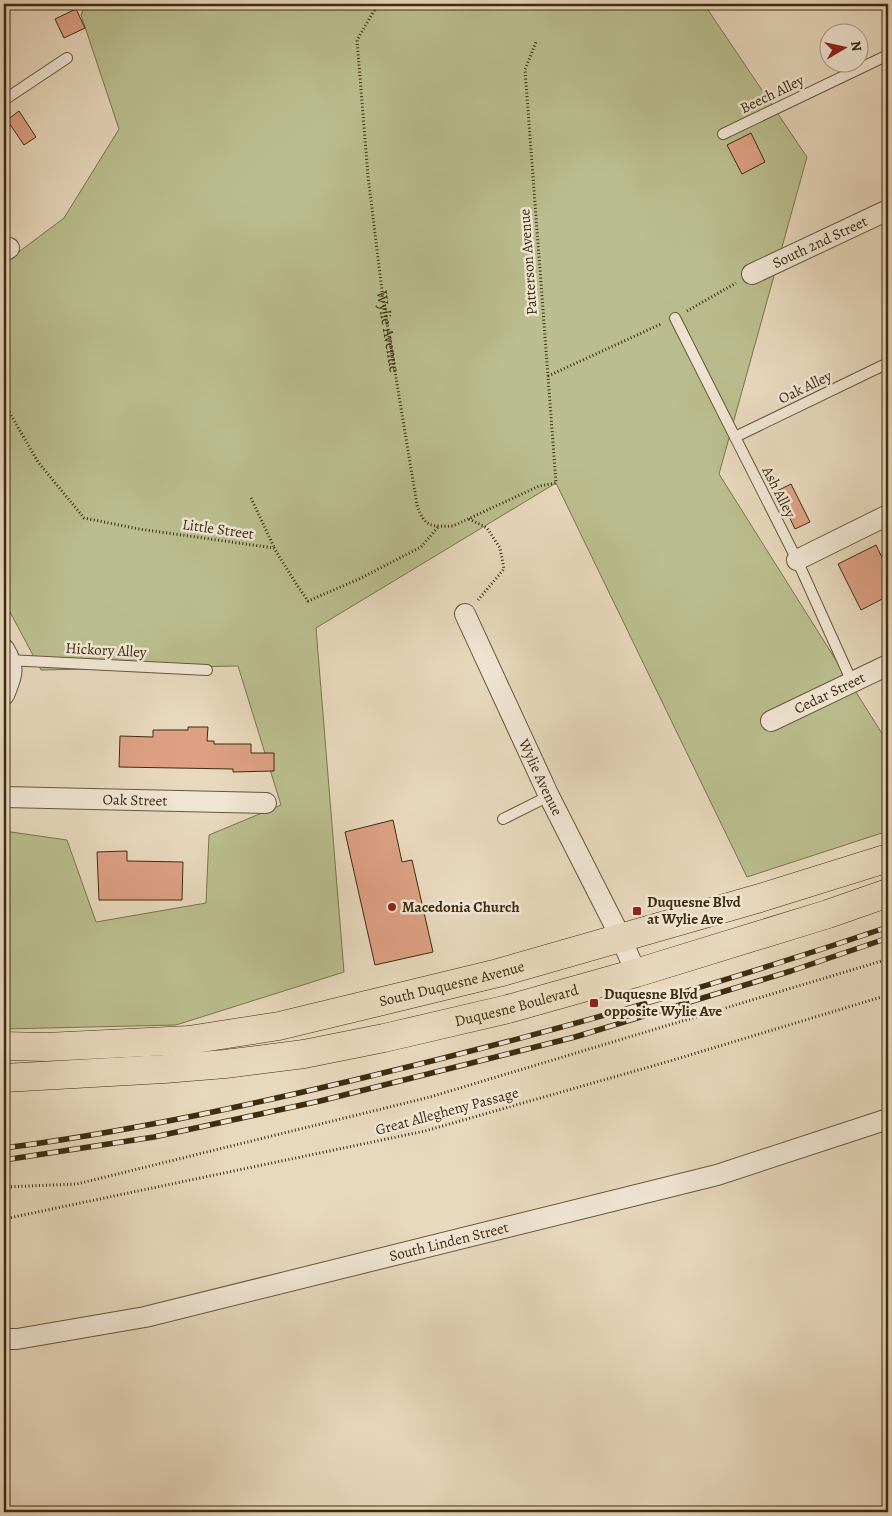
<svg xmlns="http://www.w3.org/2000/svg" width="892" height="1516" viewBox="0 0 892 1516" font-family="Alegreya,serif">
<style>
.green{fill:#babe8e;stroke:#7c744f}
.building{fill:#dda083;stroke:#3e2b10}
.lines{fill:none;stroke-linecap:round;stroke-linejoin:round}
.lane-casing{stroke:#68563b;stroke-width:12}
.street-casing{stroke:#68563b;stroke-width:22}
.primary-casing{stroke:#3e2b10;stroke-width:29}
.path{stroke:#3e2b10;stroke-width:3;stroke-dasharray:1 2.5;stroke-linecap:butt}
.lane{stroke:#f0e6d4;stroke-width:10}
.street{stroke:#f0e6d4;stroke-width:20}
.primary{stroke:#e8d8bd;stroke-width:28}
.rail-casing{stroke:#3e2b10;stroke-width:5.5}
.rail{stroke:#f0e6d4;stroke-width:4;stroke-dasharray:11;stroke-linecap:butt}
.poi-dot{fill:#8f2418;stroke:#f0e6d4;stroke-width:2}
.labels{text-anchor:middle;dominant-baseline:central;stroke-width:5;stroke-linejoin:round;paint-order:stroke}
.street-label{font-size:15px;fill:#3e2b10;stroke:#f0e6d4}
.poi-label{font-size:15px;font-weight:bold;fill:#3e2b10;stroke:#f0e6d4;text-anchor:start}
</style>
<rect width="100%" height="100%" fill="#e8d8bd"/>
<filter id="stains"><feTurbulence type="fractalNoise" baseFrequency=".004" numOctaves="4"/><feColorMatrix values="0 0 0 0 .2 0 0 0 0 .09 0 0 0 0 .02 0 0 0 .5 -.17"/></filter>
<radialGradient id="worn" r=".72"><stop offset=".6" stop-color="#630" stop-opacity="0"/><stop offset="1" stop-color="#630" stop-opacity=".3"/></radialGradient>
<path class="green" d="M 86,4 L 704,4 L 807,157 L 719,474 L 888,743 L 888,831 L 747,877 L 556,483 L 316,628 L 344,972 L 176,1025 L 4,1029 L 4,831 L 67,840 L 96,922 L 206,903 L 209,835 L 281,805 L 238,666 L 41,670 L 4,601 L 4,263 L 64,218 L 119,129 L 81,15 Z"/>
<g class="building">
<path d="M 76,9 L 85,28 L 64,38 L 55,19 Z"/>
<path d="M 19,111 L 36,137 L 24,145 L 7,120 Z"/>
<path d="M 751,133 L 765,162 L 742,174 L 727,145 Z"/>
<path d="M 791,484 L 810,522 L 795,529 L 777,491 Z"/>
<path d="M 876,545 L 888,570 L 888,596 L 861,610 L 838,564 Z"/>
<path d="M 188,727 L 208,727 L 207,741 L 214,741 L 214,744 L 251,744 L 251,753 L 274,753 L 274,771 L 233,772 L 233,769 L 119,767 L 120,736 L 153,737 L 153,730 L 188,730 Z"/>
<path d="M 393,820 L 402,862 L 412,860 L 433,952 L 375,965 L 345,832 Z"/>
<path d="M 127,851 L 127,861 L 183,862 L 182,900 L 99,900 L 97,852 Z"/>
</g>
<g class="lines">
<g class="lane-casing">
<g id="lane">
<path d="M 4,100 L 67,58"/>
<path d="M 723,134 L 888,55"/>
<path d="M 675,318 L 797,560 L 852,682"/>
<path d="M 735,437 L 888,363"/>
<path d="M 7,660 L 207,670"/>
<path d="M 503,819 L 549,796"/>
</g>
</g>
<g class="street-casing">
<g id="street">
<path d="M 4,251 L 9,248"/>
<path id="s2" d="M 752,274 L 888,210"/>
<path d="M 797,560 L 888,515"/>
<path id="s3" d="M 465,614 L 549,796 L 621,938 L 636,973"/>
<path d="M 4,649 C 16,669 12,675 4,695"/>
<path id="s4" d="M 771,721 L 888,665"/>
<path id="s5" d="M 4,797 L 266,803"/>
<path id="s6" d="M 4,1339 L 17,1339 L 145,1317 L 717,1175 L 888,1119"/>
</g>
</g>
<g class="primary-casing">
<g id="primary">
<path id="s7" d="M 4,1046 L 46,1047 L 189,1040 L 279,1026 L 498,973 L 760,898 L 888,858"/>
<path id="s8" d="M 4,1078 L 164,1069 L 225,1064 L 304,1054 L 384,1038 L 508,1009 L 636,973 L 828,914 L 888,893"/>
</g>
</g>
<g class="path">
<path id="s1" d="M 378,4 L 357,40 L 368,176 L 383,299 L 417,505 C 424,527 432,527 453,526 L 539,486 L 556,483 L 525,70 L 536,42"/>
<path d="M 687,311 L 736,283"/>
<path d="M 548,376 L 661,324"/>
<path d="M 4,403 L 38,462 L 84,518 L 139,529 L 274,548 L 297,585 L 308,601 L 359,579 L 421,547 L 438,527"/>
<path d="M 251,498 L 274,547"/>
<path d="M 469,519 L 487,528 L 500,548 L 504,569 L 478,600"/>
<path d="M 4,1187 L 77,1184 L 430,1097 L 888,959"/>
<path d="M 4,1219 L 425,1131 L 670,1061 L 888,995"/>
</g>
<use href="#lane" class="lane"/>
<use href="#street" class="street"/>
<use href="#primary" class="primary"/>
<g class="rail-casing">
<g id="rail">
<path d="M 4,1148 C 121,1133 236,1108 350,1081 C 532,1038 712,987 888,927"/>
<path d="M 4,1160 L 154,1137 L 320,1101 L 575,1037 L 791,971 L 888,938"/>
</g>
</g>
<use href="#rail" class="rail"/>
</g>
<g class="poi-dot">
<circle cx="392" cy="907" r="5"/>
<rect x="632" y="906" width="10" height="10" rx="2.5"/>
<rect x="589" y="998" width="10" height="10" rx="2.5"/>
</g>
<g class="labels">
<g class="street-label">
<text transform="translate(772 94) rotate(-26)">Beech Alley</text>
<text stroke="none"><textPath href="#s2" startOffset="75">South 2nd Street</textPath></text>
<text transform="translate(528 262) rotate(-94)">Patterson Avenue</text>
<text stroke="none"><textPath href="#s1" startOffset="335">Wylie Avenue</textPath></text>
<text transform="translate(805 387) rotate(-26)">Oak Alley</text>
<text transform="translate(779 492) rotate(63)">Ash Alley</text>
<text transform="translate(218 529) rotate(8)">Little Street</text>
<text transform="translate(106 650) rotate(3)">Hickory Alley</text>
<text stroke="none"><textPath href="#s4" startOffset="65">Cedar Street</textPath></text>
<text stroke="none"><textPath href="#s3" startOffset="180">Wylie Avenue</textPath></text>
<text stroke="none"><textPath href="#s5" startOffset="131">Oak Street</textPath></text>
<text stroke="none"><textPath href="#s7" startOffset="454">South Duquesne Avenue</textPath></text>
<text stroke="none"><textPath href="#s8" startOffset="519">Duquesne Boulevard</textPath></text>
<text transform="translate(447 1111) rotate(-15)">Great Allegheny Passage</text>
<text stroke="none"><textPath href="#s6" startOffset="456">South Linden Street</textPath></text>
</g>
<g class="poi-label">
<text x="647" y="902">Duquesne Blvd<tspan x="647" dy="17">at Wylie Ave</tspan></text>
<text x="402" y="907">Macedonia Church</text>
<text x="604" y="994">Duquesne Blvd<tspan x="604" dy="17">opposite Wylie Ave</tspan></text>
</g>
</g>
<rect width="892" height="1516" fill="none" stroke="#e8d8bd" stroke-width="20"/>
<rect x="5" y="5" width="882" height="1506" fill="none" stroke="#3e2b10" stroke-width="2.5"/>
<rect x="10" y="10" width="872" height="1496" fill="none" stroke="#3e2b10"/>
<g transform="translate(844 48) rotate(81)"><circle r="24" fill="#f0e6d4" stroke="#a99b86"/>
<path d="M0-4L9 19L0 12L-9 19Z" fill="#8f2418"/>
<text y="-8" font-size="14" font-weight="bold" text-anchor="middle" fill="#3e2b10">N</text>
</g>
<rect width="100%" height="100%" filter="url(#stains)"/>
<rect width="100%" height="100%" fill="url(#worn)"/>
</svg>
